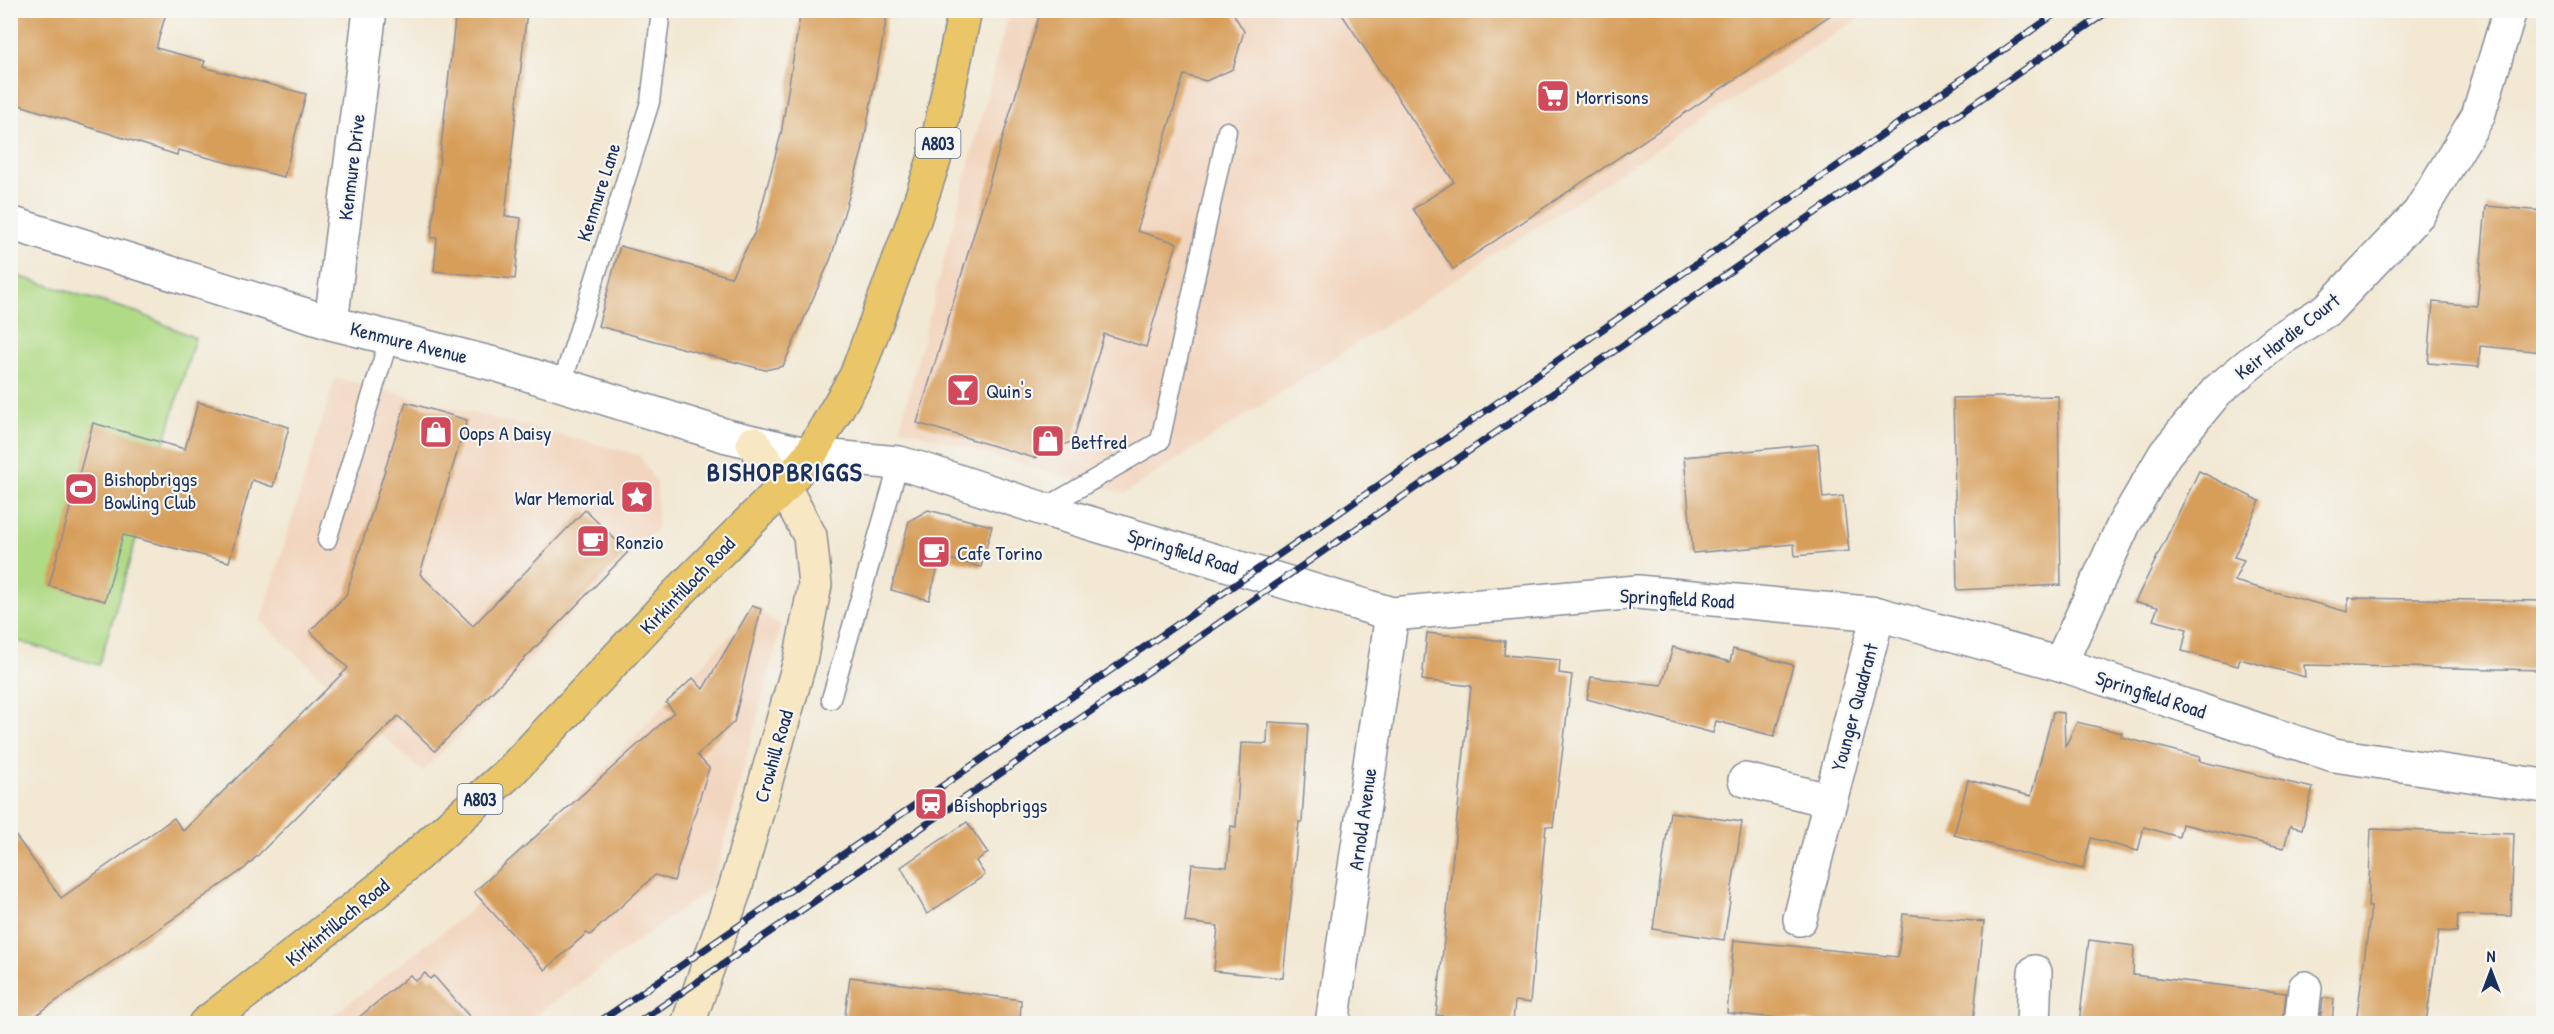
<svg xmlns="http://www.w3.org/2000/svg" width="2554" height="1034" viewBox="0 0 2554 1034" font-family="'Patrick Hand',sans-serif">
<style>
.built{fill:#f2d5be}
.green{fill:#b0da86;stroke:#668472;stroke-width:1.5}
.building{fill:#d79e5a}
.lines{fill:none;stroke-linecap:round;stroke-linejoin:round}
.lane-casing{stroke:#868c98;stroke-width:21}
.street-casing{stroke:#868c98;stroke-width:36}
.secondary-casing{stroke:#868c98;stroke-width:36}
.primary-casing{stroke:#868c98;stroke-width:36}
.lane{stroke:#fff;stroke-width:18}
.street{stroke:#fff;stroke-width:33}
.secondary{stroke:#f7e8c3;stroke-width:33}
.primary{stroke:#eac669;stroke-width:33}
.rail-casing{stroke:#1b2f5e;stroke-width:7}
.rail{stroke:#f6f6f2;stroke-width:4.5;stroke-dasharray:14;stroke-linecap:butt}
.labels{text-anchor:middle;dominant-baseline:central;stroke-width:4.5;stroke-linejoin:round;paint-order:stroke}
.shield{fill:#f6f6f2;stroke:#5d6b8a;stroke-width:1.5}
.shield-label{font-size:18px;font-weight:bold;fill:#1b2f5e}
.poi-label{font-size:20px;fill:#1b2f5e;stroke:#f6f6f2;text-anchor:start}
.street-label{font-size:20px;fill:#1b2f5e;stroke:#f6f6f2}
.district-label{font-size:26px;font-weight:bold;letter-spacing:1.5px;fill:#1b2f5e;stroke:#f6f6f2}
</style>
<rect width="100%" height="100%" fill="#f6f6f2"/>
<filter id="ink" filterUnits="userSpaceOnUse"><feTurbulence type="fractalNoise" baseFrequency=".0167" numOctaves="2"/><feDisplacementMap in="SourceGraphic" scale="12" xChannelSelector="R" yChannelSelector="G"/><feConvolveMatrix kernelMatrix="1 2 1 2 8 2 1 2 1" color-interpolation-filters="sRGB"/></filter>
<filter id="wash" filterUnits="userSpaceOnUse"><feTurbulence type="fractalNoise" baseFrequency=".008" numOctaves="4" result="noise"/><feDisplacementMap in="SourceGraphic" scale="24" xChannelSelector="R" yChannelSelector="G"/><feGaussianBlur stdDeviation="1.35" result="paint"/><feColorMatrix in="noise" values="0 0 0 0 0 0 0 0 0 0 0 0 0 0 0 0 0 1.4 0 .05"/><feComposite in="paint" operator="in"/></filter>
<g filter="url(#wash)">
<rect width="100%" height="100%" fill="#f2e8d3"/>
<g class="built">
<path d="M 1009,11 L 1870,11 L 1124,494 L 900,428 Z"/>
<path d="M 335,378 L 639,455 L 657,483 L 657,529 L 422,772 L 261,621 Z"/>
<path d="M 756,608 L 781,626 L 713,886 L 525,1023 L 321,1024 L 468,913 Z"/>
</g>
<path class="green" d="M 11,274 L 139,313 L 195,338 L 99,665 L 11,639 Z"/>
<g id="blocks">
<g class="building">
<path d="M 10,10 L 167,10 L 156,48 L 205,61 L 203,67 L 306,94 L 284,177 L 178,150 L 177,155 L 10,102 Z"/>
<path d="M 456,10 L 527,10 L 505,216 L 521,218 L 515,279 L 434,271 L 437,238 L 431,238 Z"/>
<path d="M 801,10 L 888,10 L 862,152 L 831,258 L 783,366 L 765,370 L 598,326 L 620,246 L 731,277 L 755,232 L 781,134 Z"/>
<path d="M 1041,10 L 1231,10 L 1244,31 L 1233,69 L 1206,81 L 1184,75 L 1137,231 L 1177,243 L 1146,347 L 1104,334 L 1073,441 L 1034,458 L 917,423 Z"/>
<path d="M 1339,10 L 1838,10 L 1453,269 L 1413,209 L 1454,182 Z"/>
<path d="M 2486,206 L 2544,211 L 2544,352 L 2480,346 L 2479,367 L 2428,363 L 2433,302 L 2477,306 Z"/>
<path d="M 2058,396 L 2061,585 L 1957,590 L 1953,398 Z"/>
<path d="M 198,402 L 289,427 L 273,487 L 252,480 L 229,562 L 123,535 L 105,601 L 49,586 L 93,423 L 185,449 Z"/>
<path d="M 406,402 L 467,420 L 420,574 L 473,626 L 585,510 L 628,552 L 435,751 L 398,716 L 245,868 L 25,1023 L 10,1023 L 10,828 L 61,898 L 174,818 L 183,831 L 348,668 L 310,631 L 346,595 Z"/>
<path d="M 1818,444 L 1823,498 L 1843,496 L 1849,551 L 1795,556 L 1794,544 L 1693,553 L 1684,457 Z"/>
<path d="M 2199,471 L 2260,501 L 2234,557 L 2244,560 L 2234,581 L 2348,612 L 2348,598 L 2544,601 L 2544,670 L 2304,665 L 2305,677 L 2240,659 L 2238,666 L 2182,651 L 2187,629 L 2153,620 L 2158,607 L 2135,602 Z"/>
<path d="M 928,510 L 992,526 L 981,567 L 941,557 L 929,600 L 891,590 L 909,521 Z"/>
<path d="M 752,606 L 761,609 L 734,722 L 697,755 L 709,768 L 674,881 L 655,875 L 590,935 L 587,933 L 545,970 L 474,892 L 674,712 L 666,703 L 693,678 L 703,689 Z"/>
<path d="M 1427,633 L 1505,641 L 1504,655 L 1560,660 L 1559,673 L 1572,675 L 1553,827 L 1546,826 L 1530,1003 L 1515,1001 L 1513,1022 L 1436,1015 L 1471,686 L 1422,680 Z"/>
<path d="M 1673,647 L 1730,662 L 1733,649 L 1793,665 L 1774,736 L 1716,721 L 1713,733 L 1587,699 L 1591,677 L 1662,685 Z"/>
<path d="M 2053,712 L 2064,713 L 2065,747 L 2077,722 L 2122,733 L 2121,737 L 2200,757 L 2199,761 L 2313,788 L 2302,829 L 2290,826 L 2284,848 L 2182,824 L 2179,837 L 2144,827 L 2138,851 L 2091,838 L 2083,869 L 1954,835 L 1968,780 L 2031,796 Z"/>
<path d="M 1268,722 L 1308,724 L 1302,822 L 1299,822 L 1283,978 L 1214,971 L 1218,926 L 1185,922 L 1192,864 L 1227,867 L 1231,826 L 1236,827 L 1241,743 L 1267,744 Z"/>
<path d="M 1670,812 L 1742,822 L 1724,940 L 1653,929 Z"/>
<path d="M 967,822 L 988,853 L 976,861 L 985,875 L 927,914 L 901,867 Z"/>
<path d="M 2371,829 L 2514,834 L 2511,916 L 2458,915 L 2457,932 L 2439,931 L 2426,1023 L 2356,1023 L 2371,907 L 2368,907 Z"/>
<path d="M 1903,914 L 1984,922 L 1973,1023 L 1827,1023 L 1727,1013 L 1734,940 L 1898,957 Z"/>
<path d="M 2089,940 L 2134,946 L 2133,975 L 2286,993 L 2283,1023 L 2079,1023 Z"/>
<path d="M 425,973 L 430,979 L 434,976 L 475,1023 L 352,1023 L 410,975 L 416,981 Z"/>
<path d="M 850,977 L 1021,1000 L 1020,1023 L 844,1023 Z"/>
<path d="M 2323,998 L 2334,999 L 2332,1023 L 2320,1023 Z"/>
</g>
</g>
</g>
<g filter="url(#ink)">
<use href="#blocks" fill-opacity="0" stroke="#868c98" stroke-width="1.5"/>
<g class="lines">
<g class="lane-casing">
<g id="lane">
<path d="M 562,384 L 650,102 L 661,10"/>
<path d="M 1043,509 L 1160,441 L 1227,131"/>
<path d="M 327,540 L 390,336"/>
<path d="M 831,699 L 899,463"/>
</g>
</g>
<g class="street-casing">
<g id="street">
<path d="M 10,223 L 331,323 L 498,365 L 727,436 L 810,455 L 899,463 L 924,470 L 1043,509 L 1392,614 L 1637,592 L 1878,614 L 2060,664 L 2334,755 L 2544,786"/>
<path d="M 331,323 L 370,10"/>
<path d="M 2060,664 L 2124,524 L 2165,454 L 2217,391 L 2277,341 L 2328,309 L 2419,213 L 2478,116 L 2510,10"/>
<path d="M 1745,780 L 1829,800"/>
<path d="M 1800,919 L 1878,614"/>
<path d="M 1332,1024 L 1392,614"/>
<path d="M 2033,1024 L 2035,972"/>
<path d="M 2301,1024 L 2305,988"/>
</g>
</g>
<g class="secondary-casing">
<path id="secondary" d="M 688,1024 L 735,889 L 800,661 L 815,585 L 810,536 L 784,487 L 753,443"/>
</g>
<g class="primary-casing">
<path id="primary" d="M 205,1024 L 379,889 L 511,771 L 677,594 L 784,487 L 810,455 L 856,376 L 914,220 L 934,160 L 965,10"/>
</g>
<use href="#lane" class="lane"/>
<use href="#street" class="street"/>
<use href="#secondary" class="secondary"/>
<use href="#primary" class="primary"/>
<g class="rail-casing">
<g id="rail">
<path d="M 596,1024 L 1287,549 L 2061,10"/>
<path d="M 636,1024 L 2110,10"/>
</g>
</g>
<use href="#rail" class="rail"/>
</g>
</g>
<defs>
<g id="supermarket-square" transform="scale(1.725)"><rect x="-9" y="-9" width="18" height="18" rx="4" fill="#d1495b" stroke="#f6f6f2"/><path d="M-6-5.5h2.5l.6 2H6L4.5 2H-2.5L-4.4-4H-6ZM-1.5 3.2a1.3 1.3 0 1 0 .1 0ZM3 3.2a1.3 1.3 0 1 0 .1 0Z" fill="#fff"/></g>
<g id="bar-square" transform="scale(1.725)"><rect x="-9" y="-9" width="18" height="18" rx="4" fill="#d1495b" stroke="#f6f6f2"/><path d="M-6-5H6L.8 .8V4.5H3.5V6h-7V4.5H-.8V.8Z" fill="#fff"/></g>
<g id="shop-square" transform="scale(1.725)"><rect x="-9" y="-9" width="18" height="18" rx="4" fill="#d1495b" stroke="#f6f6f2"/><path d="M-5-2.5h2.3a2.7 3.5 0 0 1 5.4 0H5L5.5 6h-11ZM-1.5-2.5h3a1.5 2.3 0 0 0-3 0Z" fill="#fff"/></g>
<g id="stadium-square" transform="scale(1.725)"><rect x="-9" y="-9" width="18" height="18" rx="4" fill="#d1495b" stroke="#f6f6f2"/><path d="M0-5a6.5 5 0 1 0 0 10a6.5 5 0 1 0 0-10ZM-3.5-1.8h7v3.6h-7Z" fill="#fff"/></g>
<g id="sight-square" transform="scale(1.725)"><rect x="-9" y="-9" width="18" height="18" rx="4" fill="#d1495b" stroke="#f6f6f2"/><path d="M0-6L1.8-2.2L6-1.7L2.9 1.2L3.7 5.4L0 3.3L-3.7 5.4L-2.9 1.2L-6-1.7L-1.8-2.2Z" fill="#fff"/></g>
<g id="cafe-square" transform="scale(1.725)"><rect x="-9" y="-9" width="18" height="18" rx="4" fill="#d1495b" stroke="#f6f6f2"/><path d="M-5.5-4.5H6V0H3Q3 3.5 0 3.5H-2.5Q-5.5 3.5-5.5 0ZM3-3.2v2h1.7v-2ZM-6 4.5H4V6H-6Z" fill="#fff"/></g>
<g id="station-square" transform="scale(1.725)"><rect x="-9" y="-9" width="18" height="18" rx="4" fill="#d1495b" stroke="#f6f6f2"/><path d="M-3-6H3Q5-6 5-4V2Q5 4 3 4L4.5 6H3L1.5 4h-3L-3 6H-4.5L-3 4Q-5 4-5 2V-4Q-5-6-3-6ZM-3.5-4v3h7v-3ZM-3.5 1v1.5H-2V1ZM2 1v1.5H3.5V1Z" fill="#fff"/></g>
</defs>
<g fill-rule="evenodd">
<use href="#supermarket-square" x="1553" y="96"/>
<use href="#bar-square" x="963" y="390"/>
<use href="#shop-square" x="436" y="432"/>
<use href="#shop-square" x="1048" y="441"/>
<use href="#stadium-square" x="81" y="489"/>
<use href="#sight-square" x="637" y="497"/>
<use href="#cafe-square" x="593" y="541"/>
<use href="#cafe-square" x="934" y="552"/>
<use href="#station-square" x="931" y="804"/>
</g>
<g class="labels">
<g class="shield">
<rect x="915.5" y="128" width="45" height="30" rx="4.5"/>
<rect x="457.5" y="784" width="45" height="30" rx="4.5"/>
</g>
<g class="shield-label">
<text x="938" y="143">A803</text>
<text x="480" y="799">A803</text>
</g>
<g class="poi-label">
<text x="1576" y="96">Morrisons</text>
<text x="986" y="390">Quin's</text>
<text x="459" y="432">Oops A Daisy</text>
<text x="1071" y="441">Betfred</text>
<text x="104" y="478">Bishopbriggs<tspan x="104" dy="23">Bowling Club</tspan></text>
<text x="614" y="497" text-anchor="end">War Memorial</text>
<text x="616" y="541">Ronzio</text>
<text x="957" y="552">Cafe Torino</text>
<text x="954" y="804">Bishopbriggs</text>
</g>
<g class="street-label">
<text transform="translate(351 167) rotate(-83)">Kenmure Drive</text>
<text transform="translate(598 192) rotate(-72)">Kenmure Lane</text>
<text transform="translate(2287 336) rotate(-38)">Keir Hardie Court</text>
<text transform="translate(409 342) rotate(14)">Kenmure Avenue</text>
<text transform="translate(1183 551) rotate(17)">Springfield Road</text>
<text transform="translate(687 585) rotate(-46)">Kirkintilloch Road</text>
<text transform="translate(1677 598) rotate(3)">Springfield Road</text>
<text transform="translate(2151 694) rotate(18)">Springfield Road</text>
<text transform="translate(1854 707) rotate(-75)">Younger Quadrant</text>
<text transform="translate(773 756) rotate(-74)">Crowhill Road</text>
<text transform="translate(1362 819) rotate(-82)">Arnold Avenue</text>
<text transform="translate(337 922) rotate(-39)">Kirkintilloch Road</text>
</g>
<g class="district-label">
<text x="785" y="471">BISHOPBRIGGS</text>
</g>
</g>
<rect width="2554" height="1034" fill="none" stroke="#f6f6f2" stroke-width="36"/>
<g transform="translate(2491 971)" stroke="#f6f6f2" stroke-width="4.5" paint-order="stroke">
<path d="M0-4.5L10 22L0 15L-10 22Z" fill="#1b2f5e"/>
<text y="-9" font-size="16" font-weight="bold" text-anchor="middle" fill="#1b2f5e">N</text>
</g>
</svg>
